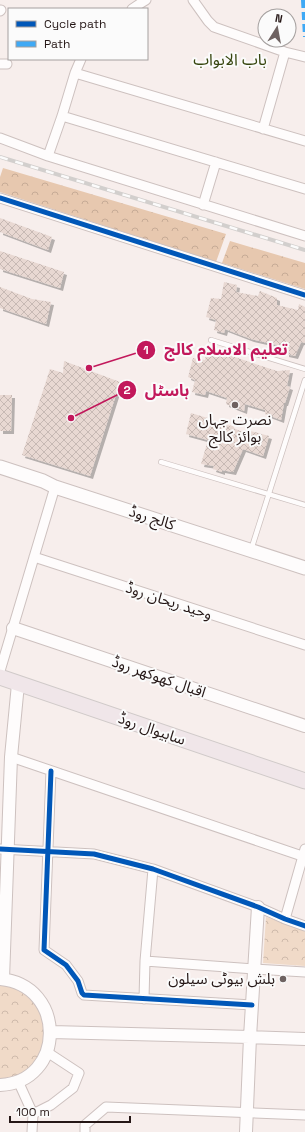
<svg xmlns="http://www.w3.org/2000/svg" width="305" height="1132" font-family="'Space Grotesk','Noto Sans Arabic',sans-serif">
<defs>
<pattern id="forest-crowns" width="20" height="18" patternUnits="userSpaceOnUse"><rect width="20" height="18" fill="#e7c8af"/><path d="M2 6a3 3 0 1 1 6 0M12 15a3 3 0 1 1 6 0" fill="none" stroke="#c6ab96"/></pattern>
<pattern id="park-crowns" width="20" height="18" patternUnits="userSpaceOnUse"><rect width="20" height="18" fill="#f0dac8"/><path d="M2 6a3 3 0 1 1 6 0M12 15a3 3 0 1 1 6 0" fill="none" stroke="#cebaab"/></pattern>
<pattern id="building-cross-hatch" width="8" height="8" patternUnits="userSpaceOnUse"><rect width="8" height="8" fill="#e8d8d2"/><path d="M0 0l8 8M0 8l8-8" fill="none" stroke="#c7b9b4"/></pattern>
<filter id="shadow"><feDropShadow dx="3" dy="3" stdDeviation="0" flood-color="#0004"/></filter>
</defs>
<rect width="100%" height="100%" fill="#f7eeec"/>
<path fill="url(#forest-crowns)" d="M3,168l223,66 -10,28 -216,-70v-15z
M230,241l75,22v26l-83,-26z"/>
<path fill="url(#park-crowns)" d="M266,917l39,13v36l-42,-3z
M2,985l12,3 11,5 9,8 7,10 5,24 -7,23 -8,9 -10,7 -12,4h-9v-92z"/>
<path fill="url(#building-cross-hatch)" filter="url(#shadow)" d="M0,218l52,19 -4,13 -48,-18z
M0,251l64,21 -4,16 -60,-19z
M224,282l13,3 -1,7 22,4 2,-5 17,7v7l21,5 1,-6 6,3v36l-4,-1 -6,14 -9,-2v-7l-35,-8 -26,-10 -1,4 -10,-3 2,-10 -10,-3 5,-19 10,1z
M0,287l32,12 19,3 -5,22 -46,-16z
M207,348l70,23 13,-1 -3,16 3,1 -5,16h-1l-3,17 -16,-6v-4l-20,-6 -1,7 -18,-7 1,-6 -21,-7 -1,4 -13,-3 3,-12 -7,-3 5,-19 12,2z
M64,361l56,21 -30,94 -68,-21 28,-86 13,4z
M0,395h12l-1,36h-11z
M191,413l23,7 -2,3 21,3 2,3 11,4 1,-3 22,6 -6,20 -20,-7 -10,23 -11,-2v2l-9,-3 1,-3 -13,-2 7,-24 -22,-6z"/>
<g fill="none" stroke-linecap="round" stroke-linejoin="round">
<defs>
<path id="service" d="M211,340l94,29
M161,462l144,43
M251,550l54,-170"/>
<path id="minor" d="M193,0l15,21 6,6 71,25 20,5
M132,9l9,-6 5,-3
M0,11l1,-1
M0,64h7
M75,73l230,68
M62,116l243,73
M263,129l22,-77
M0,138l48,18 14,-40 13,-43 6,-14
M48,156l257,80
M0,198l305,97
M203,205l13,-43
M34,557l271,88
M0,671l55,-184
M11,757l294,100
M51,771l-7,179 22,15 12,16 4,12 2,2 168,10
M0,849l94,5 59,15 105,38 27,12 20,7
M285,919l20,-70
M145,961l109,8 51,3
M144,999l1,-38 8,-92
M18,1081l15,33 -1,18
M33,1114l18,-9 22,-17 6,-15 -32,-21
M85,1132v-7l21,-18 199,8"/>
<path id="tertiary" d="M13,628l292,98
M0,979c67,6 66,103 0,106
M3,979l8,-222 7,-73
M51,1032l199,5 55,2
M246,1132l4,-95 8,-130"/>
<path id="secondary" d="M0,467l43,14 12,6 250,81"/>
<path id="primary" d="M0,677l305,104"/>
</defs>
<use href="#service" stroke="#cdc1bf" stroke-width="6"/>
<use href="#minor" stroke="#cdc1bf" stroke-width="11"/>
<use href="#tertiary" stroke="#cdc1bf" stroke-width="14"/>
<use href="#secondary" stroke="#cdc1bf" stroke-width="15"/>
<use href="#primary" stroke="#d0cac9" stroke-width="17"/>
<use href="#service" stroke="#fefcfc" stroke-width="4.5"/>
<use href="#minor" stroke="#fefcfc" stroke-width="9"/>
<use href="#tertiary" stroke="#fefcfc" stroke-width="12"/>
<use href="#secondary" stroke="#fefcfc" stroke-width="13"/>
<use href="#primary" stroke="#f0e6e9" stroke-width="15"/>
<defs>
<path id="rail" d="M0,157l305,93"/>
</defs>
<use href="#rail" stroke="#d2cfcd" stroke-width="4"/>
<use href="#rail" stroke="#fbfbfb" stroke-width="2.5" stroke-dasharray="8" stroke-linecap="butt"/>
<path stroke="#3fa9f5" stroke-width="4" stroke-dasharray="8 4" stroke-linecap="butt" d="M303,0l2,37"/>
<defs>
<path id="cycleway" d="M0,198l305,97
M51,771l-7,179 22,15 12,16 4,12 2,2 168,10
M0,849l94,5 59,15 105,38 27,12 20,7"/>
</defs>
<use href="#cycleway" stroke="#fbfbfb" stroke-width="8"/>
<use href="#cycleway" stroke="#0057b8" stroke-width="5"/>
</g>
<g fill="#6e6261" stroke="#fbfbfb" stroke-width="1.5">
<circle cx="235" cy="405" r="4"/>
<circle cx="283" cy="979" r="4"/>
</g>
<g text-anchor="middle" stroke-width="4" stroke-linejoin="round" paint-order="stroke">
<g font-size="15" fill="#251716" stroke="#fbfbfb">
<text x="235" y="425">نصرت جہاں<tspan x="235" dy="17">بوائز کالج</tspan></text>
<text x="275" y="984" text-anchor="end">بلش بیوٹی سیلون</text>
</g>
<g font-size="15" fill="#251716" stroke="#fbfbfb">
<text transform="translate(152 518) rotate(18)" y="5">کالج روڈ</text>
<text transform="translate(169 601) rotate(18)" y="5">وحید ریحان روڈ</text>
<text transform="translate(159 677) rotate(19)" y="5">اقبال کھوکھر روڈ</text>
<text transform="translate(152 729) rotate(19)" y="5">ساہیوال روڈ</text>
</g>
<g font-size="16" fill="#36450e" stroke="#fbfbfb">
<text x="230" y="65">باب الابواب</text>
</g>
</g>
<path fill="none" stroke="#c2185b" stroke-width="1.5" d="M89 368L146 350M71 418L127 390"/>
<g fill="#c2185b" stroke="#fbfbfb" stroke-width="1.5">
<circle cx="89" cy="368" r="4"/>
<circle cx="71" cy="418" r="4"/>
<circle cx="146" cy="350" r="10"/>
<circle cx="127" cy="390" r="10"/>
</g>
<g font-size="12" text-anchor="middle" font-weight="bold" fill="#fff">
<text x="146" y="354">1</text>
<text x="127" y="394">2</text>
</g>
<g font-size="16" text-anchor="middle" font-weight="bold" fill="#c2185b" stroke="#fbfbfb" stroke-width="4" stroke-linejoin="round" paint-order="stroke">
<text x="226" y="355">تعلیم الاسلام کالج</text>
<text x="167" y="396">ہاسٹل</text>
</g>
<rect x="8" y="8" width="140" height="52" fill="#fbfbfb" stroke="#a5a09f"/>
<rect x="16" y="21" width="20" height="6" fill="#0057b8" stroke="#a5a09f"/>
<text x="44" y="28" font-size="12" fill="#251716">Cycle path</text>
<rect x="16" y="41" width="20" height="6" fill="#3fa9f5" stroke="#a5a09f"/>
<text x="44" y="48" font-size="12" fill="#251716">Path</text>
<g transform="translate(277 28) rotate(11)"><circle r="19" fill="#fbfbfb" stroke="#a5a09f"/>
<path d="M0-3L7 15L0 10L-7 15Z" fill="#6e6261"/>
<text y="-6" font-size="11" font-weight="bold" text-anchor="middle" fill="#251716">N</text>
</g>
<path d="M10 1116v6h120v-6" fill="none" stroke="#251716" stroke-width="2"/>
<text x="16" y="1116" font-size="12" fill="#251716" stroke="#fbfbfb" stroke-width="3" paint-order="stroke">100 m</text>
</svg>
